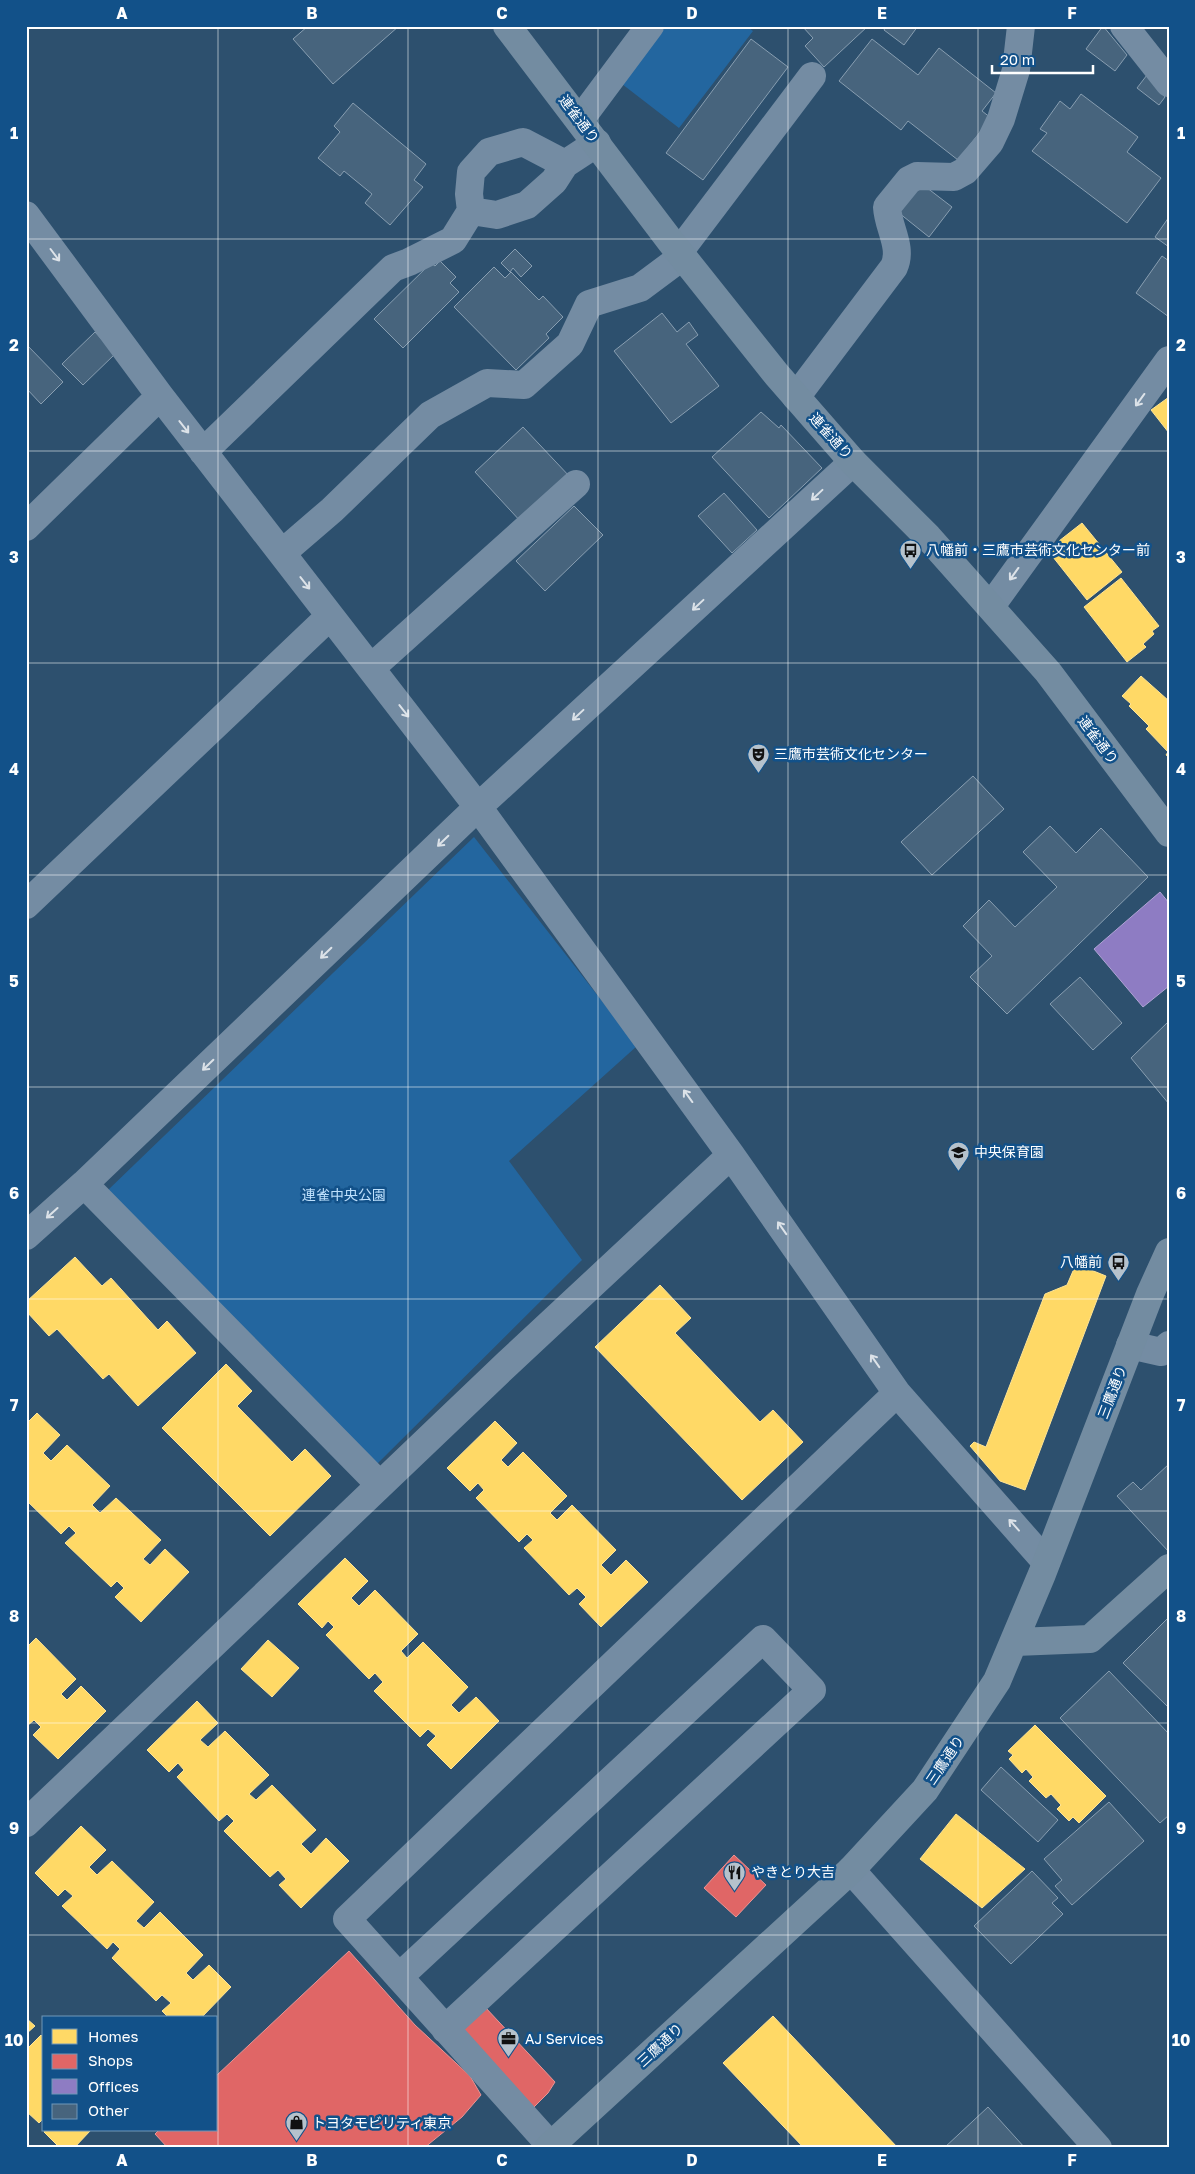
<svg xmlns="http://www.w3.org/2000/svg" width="1195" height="2174" font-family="'Golos Text','Noto Sans JP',sans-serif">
<rect width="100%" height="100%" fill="#2d506e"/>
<path fill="#23669f" d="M666,26h80l7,5 -74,97 -57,-44z
M474,837l163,209 -128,115 73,99 -206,205 -269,-274z"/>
<path fill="#ffd966" stroke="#ffe494" d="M1169,397v36l-18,-23z
M1082,523l40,49 -35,28 -38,-48 12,-9 -2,-2z
M1121,578l38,48 -7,5 2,3 -11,10 3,3 -19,15 -43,-55z
M1141,676l28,25v56l-3,-2 2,-3 -22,-23 3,-3 -20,-20 2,-2 -9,-8z
M75,1257l27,29 9,-8 47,52 9,-9 29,32 -58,53 -29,-32 -6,5 -46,-50 -8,7 -23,-25v-9z
M1076,1264l30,12 -81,214 -25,-9 -30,-35 4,-4 12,5 59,-153 22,-9z
M660,1285l31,33 -16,15 85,89 13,-12 30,32 -61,58 -147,-153z
M226,1364l26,27 -15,15 55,56 13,-13 26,27 -61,60 -108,-108z
M37,1413l23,22 -17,18 8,8 16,-16 43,41 -18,19 8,8 16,-15 45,42 -18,19 7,6 15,-16 24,23 -48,50 -26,-25 9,-9 -7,-7 -6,6 -46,-44 11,-10 -7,-7 -8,8 -35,-34v-15l2,-2 -2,-2v-57z
M495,1421l22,22 -16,17 7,7 15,-15 44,44 -17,17 7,7 15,-15 44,45 -15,15 10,10 15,-15 22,22 -47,45 -22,-23 7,-7 -9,-9 -8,7 -45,-47 9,-8 -6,-6 -8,8 -43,-44 8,-8 -6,-7 -8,8 -23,-23z
M345,1558l23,23 -17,17 8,8 16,-16 43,44 -17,17 6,7 16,-16 45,45 -17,18 8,8 17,-16 23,24 -48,48 -24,-24 9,-9 -8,-7 -8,8 -46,-46 9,-9 -8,-9 -6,6 -43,-44 8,-8 -6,-6 -6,7 -24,-24z
M36,1638l40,41 -15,15 6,6 14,-14 25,25 -48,48 -25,-24 8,-8 -7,-7 -7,6 -1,-1v-77z
M268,1640l31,28 -27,29 -31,-28z
M197,1701l21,22 -18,17 8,7 17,-16 44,44 -20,19 7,6 16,-15 44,45 -15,14 10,10 15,-16 23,23 -48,47 -22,-23 7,-6 -8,-9 -8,7 -46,-46 10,-10 -7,-7 -8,7 -42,-44 7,-7 -6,-7 -9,9 -22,-22z
M1035,1725l71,71 -27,27 -6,-6 -4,4 -12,-12 4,-4 -10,-11 -5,4 -17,-17 4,-4 -7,-8 -4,4 -13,-14 4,-4 -5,-4z
M956,1814l69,55 -43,39 -62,-49z
M81,1826l25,24 -17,17 8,8 15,-14 42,41 -18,19 8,7 16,-16 43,43 -17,18 7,7 16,-15 22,22 -30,31h-32l-7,-7 9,-8 -9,-8 -6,6 -44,-43 8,-9 -7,-7 -6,7 -45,-43 11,-10 -8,-7 -7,7 -23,-23z
M773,2016l125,132h-94l-81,-85z
M26,2018l9,8 -9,8z
M41,2035l3,3v80l-5,5 -13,-12v-61z
M45,2130h46l-17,18h-14l-16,-16z"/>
<path fill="#e06666" stroke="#e99494" d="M734,1855l32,30 -30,32 -32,-29z
M349,1951l66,74 55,51 11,19 -19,22 -38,31h-256l-13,-14 4,-4h57v-54z
M485,2007l70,75 -7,11 -15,15 -73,-75z"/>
<path fill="#8e7cc3" stroke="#b0a3d5" d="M1160,892l9,11v83l-26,21 -49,-58z"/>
<path fill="#47647d" stroke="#889eb1" d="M308,26h91l-66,58 -40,-45z
M802,26h66l-44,41 -19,-21 8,-8z
M886,26h32l-14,19 -20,-15z
M1103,26l24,29 -12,16 -29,-22z
M751,39l37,28 -85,113 -37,-27z
M872,39l46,36 21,-27 57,45 -14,18 9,7 -33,42 -50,-39 -7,9 -62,-49z
M1147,75l18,22 -6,8 -22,-17z
M1081,94l57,43 -11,15 34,26 -34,45 -95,-72 15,-18 -7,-4 20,-28 10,8z
M353,103l73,61 -12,16 9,7 -33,38 -25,-22 7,-9 -28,-23 -4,5 -22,-18 22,-26 -6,-6z
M922,184l30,23 -23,30 -30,-24z
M1169,217v30l-14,-10z
M515,249l17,17 -11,11 -8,-9 -3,4 -9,-9z
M1162,256l7,5v56l-33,-24z
M440,261l16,16 -6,6 9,9 -56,56 -29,-29 57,-56 4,3z
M494,267l11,11 6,-6 28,28 4,-4 20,21 -17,17 3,4 -33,32 -62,-63z
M662,313l15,19 12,-10 9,13 -12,9 33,42 -48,37 -57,-72z
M95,332l20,22 -32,31 -21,-21z
M26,344l37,38 -22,22 -15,-16z
M761,412l18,16 2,-3 41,43 -53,50 -57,-61z
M523,427l48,51 -49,45 -47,-51z
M724,493l33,37 -25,23 -34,-37z
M574,506l29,29 -58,56 -29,-30z
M973,776l31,33 -72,66 -31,-33z
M1050,826l26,27 25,-25 47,49 -141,137 -37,-37 22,-21 -29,-30 26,-26 26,27 42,-40 -34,-35z
M1080,977l42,46 -29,27 -43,-46z
M1169,1021v83l-38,-46z
M1169,1464v88l-52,-56 16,-14 8,8z
M1168,1618h1v90l-46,-45z
M1109,1671l60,63v81l-9,8 -100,-105z
M1001,1767l57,53 -20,22 -57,-52z
M1109,1802l35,39 -72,64 -17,-19 7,-6 -18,-21z
M1032,1871l26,27 -6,5 11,11 -52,50 -37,-38z
M988,2107l37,41h-81z"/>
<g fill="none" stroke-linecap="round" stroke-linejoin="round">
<path stroke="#748ca3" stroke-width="28" d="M1124,26l45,57
M580,120l70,-94
M471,211l-2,-17 2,-22 18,-20 34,-10 42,22
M26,215l134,181 318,411 253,348 166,238 149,169
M679,252l133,-176
M796,397l98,-130c9,-20 -6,-39 -7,-60l22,-27 8,-4 37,1 11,-6 25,-29 11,-23 15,-49 5,-44
M203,452l190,-184 16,-6 44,-22 18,-29 26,4 30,-10 27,-24 11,-17 32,-21
M26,527l134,-131
M282,553l50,-43 98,-95 57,-32 37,2 46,-41 19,-40 51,-16 43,-32
M991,606l178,-246
M371,668l205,-184
M26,905l304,-289
M84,1184l296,301
M26,1236l58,-52 394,-377 375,-345
M1130,1345l31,7 8,-7
M26,1823l482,-460 223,-208
M851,1870l247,278
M399,1977l364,-338 49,51 -367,339
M551,2146l-204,-227 550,-526"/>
<path stroke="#738ca1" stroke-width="28" d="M507,26l164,216 106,133 76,87 75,75 120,135 121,161
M1015,1642l75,-3 79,-71
M548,2148l303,-278 74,-80 72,-109 45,-107 108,-280 19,-42"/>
</g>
<defs><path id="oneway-shaft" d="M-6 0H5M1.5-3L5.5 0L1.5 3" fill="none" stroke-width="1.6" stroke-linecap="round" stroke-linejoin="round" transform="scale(1.25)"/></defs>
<g stroke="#dce2e8">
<use href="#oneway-shaft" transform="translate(55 255) rotate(53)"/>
<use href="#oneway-shaft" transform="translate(1140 400) rotate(126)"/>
<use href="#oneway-shaft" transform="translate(184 427) rotate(52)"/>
<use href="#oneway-shaft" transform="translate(817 495) rotate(137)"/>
<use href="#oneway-shaft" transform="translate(1014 574) rotate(126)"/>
<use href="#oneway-shaft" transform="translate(305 583) rotate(52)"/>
<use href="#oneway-shaft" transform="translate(698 605) rotate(137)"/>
<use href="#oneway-shaft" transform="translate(404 711) rotate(52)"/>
<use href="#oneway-shaft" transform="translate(578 715) rotate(137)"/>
<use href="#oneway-shaft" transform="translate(443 841) rotate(136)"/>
<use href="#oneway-shaft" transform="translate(326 953) rotate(136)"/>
<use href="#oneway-shaft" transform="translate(208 1065) rotate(136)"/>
<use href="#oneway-shaft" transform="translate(688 1096) rotate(-126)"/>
<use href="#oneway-shaft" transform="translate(52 1213) rotate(138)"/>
<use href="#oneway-shaft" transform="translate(782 1228) rotate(-125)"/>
<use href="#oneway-shaft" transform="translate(875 1361) rotate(-125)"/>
<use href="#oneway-shaft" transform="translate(1014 1525) rotate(-132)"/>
</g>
<path fill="none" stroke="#fff" stroke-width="1" stroke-opacity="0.55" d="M218,26v2122M408,26v2122M598,26v2122M788,26v2122M978,26v2122M26,239h1143M26,451h1143M26,663h1143M26,875h1143M26,1087h1143M26,1299h1143M26,1511h1143M26,1723h1143M26,1935h1143"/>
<defs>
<symbol id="bus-pin" viewBox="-11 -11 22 30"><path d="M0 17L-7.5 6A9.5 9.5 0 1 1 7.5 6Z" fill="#b6c2cc" stroke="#125189"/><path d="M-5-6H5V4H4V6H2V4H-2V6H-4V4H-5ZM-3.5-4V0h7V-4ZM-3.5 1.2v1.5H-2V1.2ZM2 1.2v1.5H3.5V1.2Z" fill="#111"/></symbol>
<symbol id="theatre-pin" viewBox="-11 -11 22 30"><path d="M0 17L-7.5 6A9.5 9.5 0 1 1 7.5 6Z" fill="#b6c2cc" stroke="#125189"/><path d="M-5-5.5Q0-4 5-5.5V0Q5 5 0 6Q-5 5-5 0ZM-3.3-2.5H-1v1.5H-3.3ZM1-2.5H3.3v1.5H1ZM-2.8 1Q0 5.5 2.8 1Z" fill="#111"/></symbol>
<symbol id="school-pin" viewBox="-11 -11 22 30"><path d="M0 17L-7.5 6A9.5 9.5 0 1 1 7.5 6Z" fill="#b6c2cc" stroke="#125189"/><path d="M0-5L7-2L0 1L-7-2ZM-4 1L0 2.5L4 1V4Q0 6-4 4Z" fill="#111"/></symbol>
<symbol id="restaurant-pin" viewBox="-11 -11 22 30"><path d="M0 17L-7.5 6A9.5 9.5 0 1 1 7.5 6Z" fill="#b6c2cc" stroke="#125189"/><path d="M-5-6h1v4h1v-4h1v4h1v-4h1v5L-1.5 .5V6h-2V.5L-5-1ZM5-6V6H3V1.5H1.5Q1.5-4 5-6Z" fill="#111"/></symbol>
<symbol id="office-pin" viewBox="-11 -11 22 30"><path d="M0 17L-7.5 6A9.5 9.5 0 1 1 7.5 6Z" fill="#b6c2cc" stroke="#125189"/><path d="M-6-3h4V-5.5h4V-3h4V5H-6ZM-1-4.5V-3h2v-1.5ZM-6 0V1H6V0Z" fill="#111"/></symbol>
<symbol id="shop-pin" viewBox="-11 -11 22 30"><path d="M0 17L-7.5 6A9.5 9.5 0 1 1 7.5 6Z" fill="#b6c2cc" stroke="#125189"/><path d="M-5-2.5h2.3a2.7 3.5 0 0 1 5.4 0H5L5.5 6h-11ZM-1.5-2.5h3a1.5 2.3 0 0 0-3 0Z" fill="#111"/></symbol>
</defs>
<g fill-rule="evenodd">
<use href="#bus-pin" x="898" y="538" width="25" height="34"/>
<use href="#theatre-pin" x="746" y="742" width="25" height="34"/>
<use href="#school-pin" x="946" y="1140" width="25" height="34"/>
<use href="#bus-pin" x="1106" y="1250" width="25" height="34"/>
<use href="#restaurant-pin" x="722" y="1860" width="25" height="34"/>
<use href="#office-pin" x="496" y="2026" width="25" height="34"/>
<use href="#shop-pin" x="284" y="2110" width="25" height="34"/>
</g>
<g text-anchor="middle" stroke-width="5" stroke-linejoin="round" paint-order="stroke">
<g font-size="14" fill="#fff" stroke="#125189">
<text transform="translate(579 119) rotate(53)" y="5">連雀通り</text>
<text transform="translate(831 436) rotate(48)" y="5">連雀通り</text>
<text transform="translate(1098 740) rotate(53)" y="5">連雀通り</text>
<text transform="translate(1112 1392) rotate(-69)" y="5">三鷹通り</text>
<text transform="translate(945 1760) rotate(-56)" y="5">三鷹通り</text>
<text transform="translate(660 2045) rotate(-43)" y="5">三鷹通り</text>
</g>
<g font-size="14" fill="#fff" stroke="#125189" text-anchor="start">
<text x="926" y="555">八幡前・三鷹市芸術文化センター前</text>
<text x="774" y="759">三鷹市芸術文化センター</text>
<text x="974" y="1157">中央保育園</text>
<text x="1102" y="1267" text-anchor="end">八幡前</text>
<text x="751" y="1877">やきとり大吉</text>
<text x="525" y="2044">AJ Services</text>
<text x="312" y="2128">トヨタモビリティ東京</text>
</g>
<g font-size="14" fill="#bee0fc" stroke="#125189">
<text x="344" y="1200">連雀中央公園</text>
</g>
</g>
<rect width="1195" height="2174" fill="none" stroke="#125189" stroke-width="55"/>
<rect x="42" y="2016" width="175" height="115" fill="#125189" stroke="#7197b8"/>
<rect x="52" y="2029" width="25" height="15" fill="#ffd966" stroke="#7197b8"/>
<text x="88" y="2042" font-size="15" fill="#ffffff">Homes</text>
<rect x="52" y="2054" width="25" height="15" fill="#e06666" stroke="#7197b8"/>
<text x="88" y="2066" font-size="15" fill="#ffffff">Shops</text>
<rect x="52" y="2079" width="25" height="15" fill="#8e7cc3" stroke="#7197b8"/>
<text x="88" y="2092" font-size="15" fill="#ffffff">Offices</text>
<rect x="52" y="2104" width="25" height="15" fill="#47647d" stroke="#7197b8"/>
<text x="88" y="2116" font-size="15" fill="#ffffff">Other</text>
<path d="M992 65v8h101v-8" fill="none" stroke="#ffffff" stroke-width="2.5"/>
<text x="1000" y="65" font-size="15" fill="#ffffff" stroke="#125189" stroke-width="4" paint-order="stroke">20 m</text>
<rect x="28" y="28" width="1140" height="2118" fill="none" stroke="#fff" stroke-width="2"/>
<g font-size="16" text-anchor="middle" font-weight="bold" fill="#fff">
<text x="122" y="19">A</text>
<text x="312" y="19">B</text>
<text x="502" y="19">C</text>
<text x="692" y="19">D</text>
<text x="882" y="19">E</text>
<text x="1072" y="19">F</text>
<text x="14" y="139">1</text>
<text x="1181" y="139">1</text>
<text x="14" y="351">2</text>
<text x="1181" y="351">2</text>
<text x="14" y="563">3</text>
<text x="1181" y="563">3</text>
<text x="14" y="775">4</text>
<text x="1181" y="775">4</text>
<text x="14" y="987">5</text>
<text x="1181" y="987">5</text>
<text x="14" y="1199">6</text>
<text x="1181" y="1199">6</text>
<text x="14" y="1411">7</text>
<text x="1181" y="1411">7</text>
<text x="14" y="1622">8</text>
<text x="1181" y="1622">8</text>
<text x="14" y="1834">9</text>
<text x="1181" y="1834">9</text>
<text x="14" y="2046">10</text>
<text x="1181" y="2046">10</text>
<text x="122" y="2166">A</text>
<text x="312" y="2166">B</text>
<text x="502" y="2166">C</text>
<text x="692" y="2166">D</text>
<text x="882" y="2166">E</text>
<text x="1072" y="2166">F</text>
</g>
</svg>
